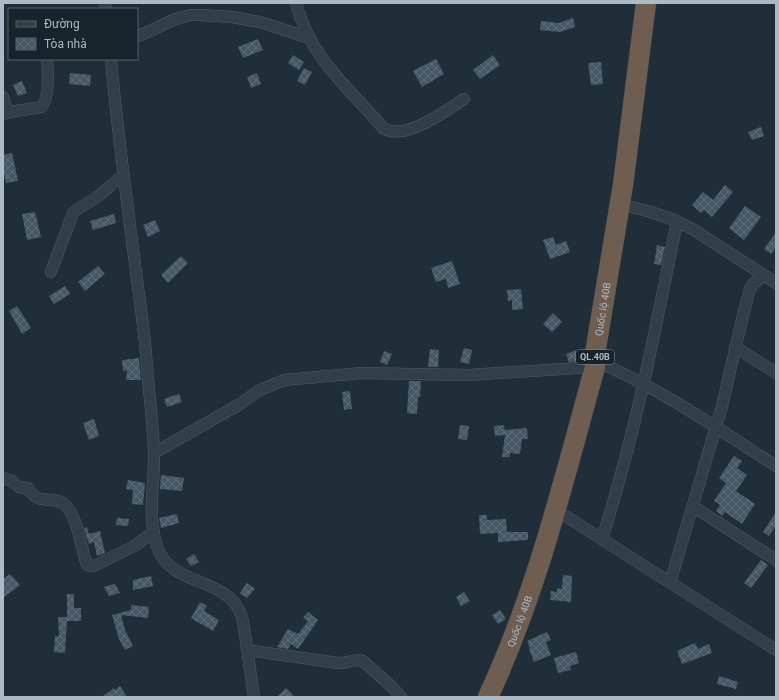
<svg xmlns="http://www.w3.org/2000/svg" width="779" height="700" font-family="Roboto,sans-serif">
<defs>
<pattern id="building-cross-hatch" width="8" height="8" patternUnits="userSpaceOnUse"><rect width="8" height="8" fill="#465864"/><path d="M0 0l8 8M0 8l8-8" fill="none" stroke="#5e6e79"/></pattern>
</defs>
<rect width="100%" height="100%" fill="#1f2e38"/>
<path fill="url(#building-cross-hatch)" d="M573,18l2,9 -15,5 -20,-2 1,-9 18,2z
M258,39l5,11 -20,8 -5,-11z
M293,55l11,7 -5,8 -11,-7z
M493,55l7,10 -20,14 -7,-9z
M436,59l8,15 -22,13 -9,-16z
M601,62l2,22 -12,1 -3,-22z
M304,68l8,4 -7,13 -8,-4z
M70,73l21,2 -1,11 -21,-2z
M257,73l4,11 -10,4 -4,-11z
M22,81l5,12 -9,3 -5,-11z
M761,127l3,9 -12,4 -4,-8z
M12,153l6,28 -12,2 -3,-13v-15z
M725,185l8,7 -21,25 -8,-7 -3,3 -9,-8 11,-13 10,8z
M745,206l16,11 -17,23 -15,-12z
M35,212l6,25 -14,3 -5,-26z
M114,214l2,9 -23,7 -3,-9z
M155,220l5,11 -12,6 -5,-12z
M776,232v15l-5,7 -7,-5z
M553,237l3,8 10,-4 4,11 -20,7 -7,-19z
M657,245l8,2 -4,18 -7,-1z
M181,256l7,7 -20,20 -7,-8z
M452,261l8,23 -12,4 -2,-9 -10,3 -5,-14z
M98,266l7,8 -20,17 -7,-9z
M65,286l5,8 -16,10 -5,-8z
M521,289l2,20 -11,1v-10l-4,1 -1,-11z
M17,306l14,22 -9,6 -13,-23z
M553,313l9,9 -10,10 -9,-8z
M464,348l8,2 -3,14 -9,-2z
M430,349l9,1 -1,17h-10z
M576,350l5,11 -12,1 -3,-8z
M384,351l8,3 -5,11 -7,-3z
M139,358l2,22h-15l1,-10 -4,1 -1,-11z
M409,381h12l-1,16h-2l-1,17 -10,-1z
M350,391l2,18 -8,1 -2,-18z
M179,394l3,8 -15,5 -3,-8z
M94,419l5,17 -10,4 -6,-17z
M460,425l9,1 -2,14 -9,-1z
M504,425l1,7v-2l22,-2 1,11h-6l-2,15 -10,-1v4h-8l3,-22 -10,1 -1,-10z
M734,456l8,5 -5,7 10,7 -11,16 19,13 -13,20 -17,-12 -3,4 -6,-5 4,-6 -6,-4 12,-18 -7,-5z
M161,475l23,3 -2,13 -22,-2z
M128,480l17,3 -2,22 -11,-1 1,-14 -7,-1z
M776,512v13l-7,11 -6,-4z
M177,514l2,9 -18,5 -2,-10z
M479,515h8v5l19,-1 1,13h21v8l-30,2v-9l-18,1z
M117,518l12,1 -1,7 -12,-1z
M87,527l2,7 11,-3 5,22 -8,3 -3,-14 -5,2 -5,-16z
M194,554l5,8 -8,4 -5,-7z
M761,560l7,5 -17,23 -7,-5z
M10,574l10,11 -17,13v-19z
M563,575l9,1 -1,26 -21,-2 1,-9 6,1v-4l5,1z
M151,576l2,10 -20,4v-10z
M247,583l8,6 -8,9 -7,-5z
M115,584l5,9 -11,3 -5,-9z
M464,592l6,9 -9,5 -5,-9z
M67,594h7v14h7v13h-14l-2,32 -11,-1 1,-16h4l-1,-19h9z
M200,602l7,4 -3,5 15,9 -6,11 -22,-13z
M131,605l18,2 -1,11 -27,-3 4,15 8,16 -8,4 -6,-11 -7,-24 19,-5z
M500,610l6,9 -8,5 -6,-9z
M308,612l10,8 -20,29 -7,-5 -3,5 -11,-2 11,-18 10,5 10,-13 -5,-3z
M547,632l4,8 -5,2 5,13 -17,7 -5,-13h1l-3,-8z
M695,643l3,6 11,-5 3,9 -30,11 -5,-13z
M576,652l3,11 -9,3 1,4 -13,3 -4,-15z
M719,676l19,6 -2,7 -19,-5z
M120,686l7,11h-25l12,-9 1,2z
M286,688l9,9h-18z"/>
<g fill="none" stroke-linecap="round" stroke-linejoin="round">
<defs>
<path id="street" d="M105,3l1,6
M296,3c14,55 52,84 87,125 21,14 63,-17 81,-29
M137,36l11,-4 25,-12 17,-5h12l30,2 28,5 49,16
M111,59c6,71 16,142 25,213 4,31 9,63 11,94 2,29 6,57 7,86 1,34 -8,64 4,97 12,32 55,30 76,53 5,6 7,12 9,19l11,76
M3,97l5,16
M3,114l7,-2 31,-5c9,-8 7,-36 6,-48
M620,204l31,8 26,9 17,9 82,53
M51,272l22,-59c7,-7 16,-10 24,-16 10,-7 15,-15 27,-21
M735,347l41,26
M594,360c65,28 123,68 182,106
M154,453l86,-49 18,-13 26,-11 78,-7 106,2 127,-8
M3,478l9,3 7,6 9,1c9,19 27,6 38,18 12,12 15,42 21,59l4,1 5,-1 38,-19 20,-14
M694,507l82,53
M556,510l220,140
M602,539c33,-104 54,-211 75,-318
M670,583l52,-177 22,-95 6,-22 4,-6 10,-8
M247,650l91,13c9,1 16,-5 25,-2l29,26 9,10"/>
<g id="highway">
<path id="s1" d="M488,697c49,-105 76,-218 107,-330l-1,-7 29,-175 23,-182"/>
</g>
</defs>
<use href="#street" stroke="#505d66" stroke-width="12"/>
<use href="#highway" stroke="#3d4a53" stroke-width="21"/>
<use href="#street" stroke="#323f48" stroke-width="11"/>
<use href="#highway" stroke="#6f5d4f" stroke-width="20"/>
</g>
<g text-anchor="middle" stroke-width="3.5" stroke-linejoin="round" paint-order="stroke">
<rect fill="#18242c" stroke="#808d97" stroke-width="1" x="576" y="350" width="38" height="14" rx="3"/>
<g font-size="9" font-weight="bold" fill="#acbac5">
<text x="595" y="360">QL.40B</text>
</g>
<g font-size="10" fill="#acbac5" stroke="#18242c">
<text dy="4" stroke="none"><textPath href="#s1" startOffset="406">Quốc lộ 40B</textPath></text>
<text dy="4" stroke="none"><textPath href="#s1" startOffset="82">Quốc lộ 40B</textPath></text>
</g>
</g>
<rect width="779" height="700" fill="none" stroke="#acbac5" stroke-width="8"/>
<rect x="8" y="8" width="130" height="52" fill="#18242c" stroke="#536069"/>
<rect x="16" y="21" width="20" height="6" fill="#323f48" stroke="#536069"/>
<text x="44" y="28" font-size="12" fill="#acbac5">Đường</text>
<rect x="16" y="38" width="20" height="12" fill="url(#building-cross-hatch)" stroke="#536069"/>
<text x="44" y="48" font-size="12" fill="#acbac5">Tòa nhà</text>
</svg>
